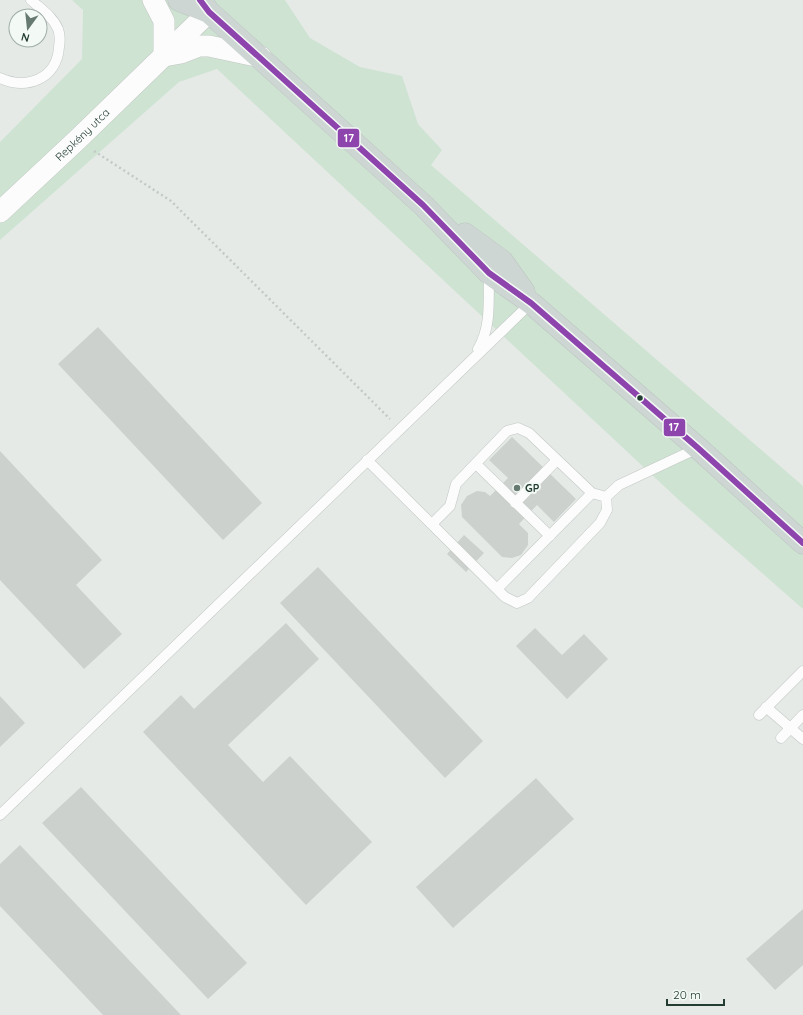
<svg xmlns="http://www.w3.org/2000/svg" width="803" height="1015" font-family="Quicksand,sans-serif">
<rect width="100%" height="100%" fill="#e5eae7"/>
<path fill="#cee3d2" d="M72,0h213l25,38 50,29 42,9 16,48 24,26 -11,15 372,321v123l-123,-108 -463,-432 -38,13 -179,158v-98l82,-83 1,-49z"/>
<path fill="#ccd1ce" d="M98,327l164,176 -39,37 -165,-176z
M512,437l64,62 -22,23 -17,-17 -18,19 9,9v12l-7,10 -9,3 -10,-1 -40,-40 -1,-12 6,-9 10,-5 8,1 5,4 18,-18 -19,-18z
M0,451l102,109 -26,25 46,49 -38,35 -84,-89z
M464,535l20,18 -18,19 -19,-18z
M318,567l165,174 -38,37 -165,-175z
M286,623l33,36 -91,86 35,37 27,-26 82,86 -66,63 -163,-173 38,-37 13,14z
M535,628l27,27 22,-21 24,25 -41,40 -51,-53z
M0,696l25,27 -25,24z
M536,778l38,41 -121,109 -37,-41z
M81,787l166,176 -39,36 -166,-176z
M20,845l161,170h-78l-103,-109v-42z
M803,909v56l-28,25 -29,-31z"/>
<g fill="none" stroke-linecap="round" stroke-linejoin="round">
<defs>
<path id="lane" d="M0,78c27,12 57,1 59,-31 1,-6 1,-13 -1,-18 -5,-12 -17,-20 -27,-29
M478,349c14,-23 10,-50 11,-76
M367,460l138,137 12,6 11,-5 72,-75 7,-13 -1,-13 13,-12 79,-37
M476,464l74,72
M515,503l42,-43
M432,524l18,-18 6,-22 51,-53 11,-3 11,5 63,60 14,4
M497,589l95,-96
M766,707l37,32
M759,715l44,-44
M781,738l22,-23
M0,815l531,-512"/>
<g id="street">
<path d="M153,0l11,21v35"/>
<path d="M164,56l17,-3 18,-7h10l52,11"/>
<path id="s1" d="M0,212l77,-72 132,-128"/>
</g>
<path id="primary" d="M179,0l30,12
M200,0l9,12 214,193 66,68 42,30 167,145 105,95
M465,234l37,27 22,31"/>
</defs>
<use href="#lane" stroke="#c2c7c4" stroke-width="11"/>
<use href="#street" stroke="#c2c7c4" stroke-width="22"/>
<use href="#primary" stroke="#bdc6c2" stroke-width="23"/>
<path stroke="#c2cac5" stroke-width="2.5" stroke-dasharray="2 3" stroke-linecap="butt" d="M94,151l77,50 219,218"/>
<use href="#lane" stroke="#fbfcfb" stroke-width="10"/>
<use href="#street" stroke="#fbfcfb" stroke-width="21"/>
<use href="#primary" stroke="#ced6d3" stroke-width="22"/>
<defs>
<path id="bus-1" d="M200,0l9,12 214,193 66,68 42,30 167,145 105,95"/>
</defs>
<use href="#bus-1" stroke="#f3f9f5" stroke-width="9"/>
<use href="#bus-1" stroke="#8e44ad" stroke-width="6"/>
</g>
<circle fill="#233d32" stroke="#f3f9f5" stroke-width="1.5" cx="640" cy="398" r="3.5"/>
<circle fill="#677a71" stroke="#f3f9f5" stroke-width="1.5" cx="517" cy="488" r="4"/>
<g text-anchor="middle" stroke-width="4" stroke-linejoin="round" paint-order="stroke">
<g font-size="11" fill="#233d32" stroke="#f3f9f5">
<text dy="4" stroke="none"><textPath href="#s1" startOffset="113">Repkény utca</textPath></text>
</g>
<g font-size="11" font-weight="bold" fill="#233d32" stroke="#f3f9f5" text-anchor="start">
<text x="525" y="492">GP</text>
</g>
</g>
<g stroke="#f3f9f5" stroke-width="1.5">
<rect x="337" y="128" width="23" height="20" rx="4" fill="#8e44ad"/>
<rect x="663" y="418" width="23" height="19" rx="4" fill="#8e44ad"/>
</g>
<g font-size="11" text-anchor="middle" font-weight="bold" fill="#fff">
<text x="349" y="142">17</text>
<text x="674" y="431">17</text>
</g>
<g transform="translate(28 28) rotate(195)"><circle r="19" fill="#f3f9f5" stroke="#a0aea7"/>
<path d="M0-3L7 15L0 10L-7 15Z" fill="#677a71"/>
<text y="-6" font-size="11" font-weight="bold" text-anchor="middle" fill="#233d32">N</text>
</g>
<path d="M667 999v6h57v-6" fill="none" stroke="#233d32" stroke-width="2"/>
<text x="673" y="999" font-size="12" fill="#233d32" stroke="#f3f9f5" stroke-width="3" paint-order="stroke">20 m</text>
</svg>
